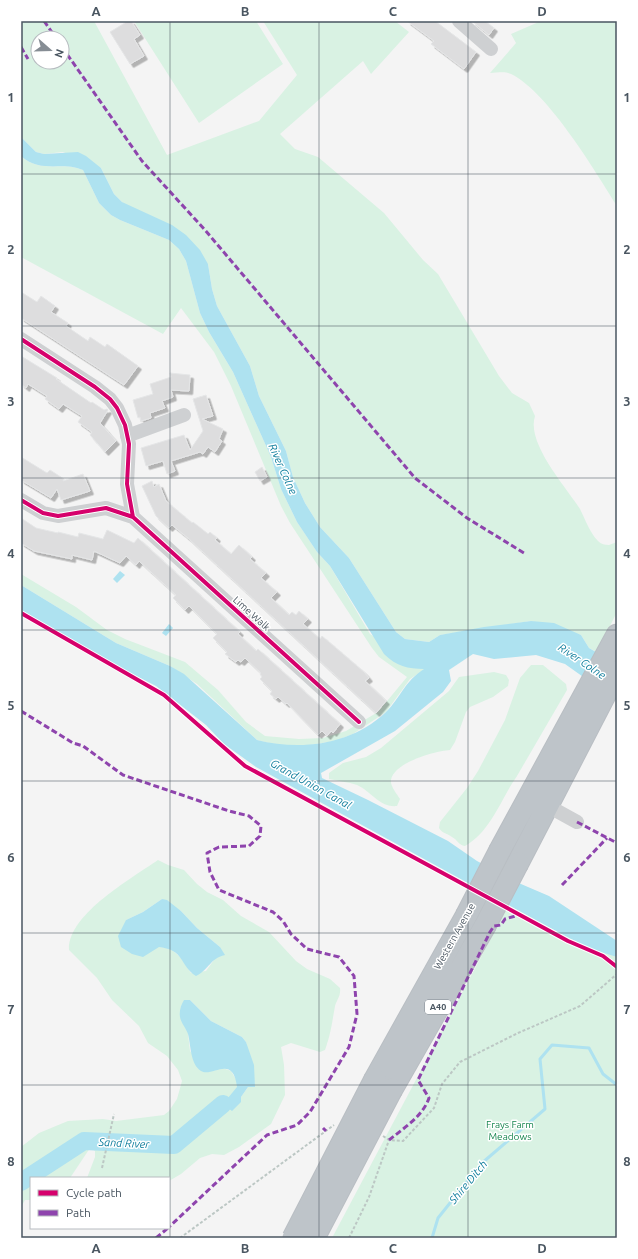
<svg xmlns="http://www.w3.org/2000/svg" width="638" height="1259" font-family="Ubuntu,sans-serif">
<defs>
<filter id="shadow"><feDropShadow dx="3.5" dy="3.5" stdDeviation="0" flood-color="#0004"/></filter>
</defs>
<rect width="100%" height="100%" fill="#f4f4f4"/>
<path fill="#d9f2e3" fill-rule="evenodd" d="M21,21h73l73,134 92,-34 38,-46 -34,-54h132l14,11 -38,42 -8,-13 -83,73 15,15 23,8 66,56 39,47 15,14 61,102 13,17 17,10 6,13c-9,27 31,71 45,93 5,10 10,24 18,32 3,3 7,4 11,4l8,-3v70l-20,40 -8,-4 -8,-13 -50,-14 -91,14 -11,7 -24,-3 -9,-7 -47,-74 -29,-31 -15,-24 -12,-26 -7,-26 -27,-55 -9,-30 -33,-60 -5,-17 -4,-25 -86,-62 -8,-8 -13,-26 -38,-16 -19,2 -8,-2 -15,-15zM38,38h24v24h-24z
M134,21h122l27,43 -84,59z
M541,21h76v185c-22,-35 -69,-114 -106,-132 -6,-3 -14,-1 -21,-1l26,-30 -5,-9z
M21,156c20,18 40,5 62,14l16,33 12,12 9,5 49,20 10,9 7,12 14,52 9,19 24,40 38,85 10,32 16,33 20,30 13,14 40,68 55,35 -15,10 -24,33 -33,22 -18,7 -25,4 -23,1 -18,-3 -12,-3 -60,-56 -27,-18 -54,-23 -95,-58v-11l55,33 31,23 18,9 60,23 33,28 28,32 19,14 34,3 24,-1 23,-7 32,-19 29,-35 -28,-20 -7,-9 -82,-125 -9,-17 -50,-120 -17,-34 -33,-44 -18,26 -142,-77z
M531,665h12l23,19 1,6 -50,86c-17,24 -25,54 -52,70 -7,-1 -7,-6 -13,-9 -5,-4 -9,-3 -13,-9l1,-6 27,-34 11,-17 27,-51 15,-42z
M494,672l12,3 3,5 -1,6 -15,11 -23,10 -4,5 -11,30 -5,8c-14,1 -56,12 -59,30 -1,6 6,14 9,19l-3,7c-17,2 -26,-15 -40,-21 -9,-3 -19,-4 -28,-6v-6l14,-10 23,-6 15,-9 68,-57 10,-14z
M158,860l10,5 16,5 13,14 10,8 16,8 18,16 28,16 27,29 11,8 23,10 10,9c1,8 -3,11 -5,18 -3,17 -4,27 -10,44l-5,2 -29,-9 -10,4 3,18 1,30 -14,29 -32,23 -15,8 -12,-1 -12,4 -19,16 -12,7v-3h-82l8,-21v-6l-5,-3 -20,30h-39v22h-6l-4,7v-60l18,-14 29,-12 35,-2 13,2 48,-6 5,-4 8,-12 5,-18 -4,-11 -11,-14 -19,-13 -9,-17 -27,-26 -15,-22 -28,-28c-2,-35 63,-72 89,-90zM162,899l19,12 16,17 23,19 -4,10 -10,14 -15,2 -10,-15 -11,-10 -11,-1 -33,-27 17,-8zM190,1000l21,21 31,16 4,5 9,44 -7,1 -7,10 -4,-16 -6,-10 -11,-4 -12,5 -18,-21 -2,-17z
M514,895l103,56v287h-285z"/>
<path fill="#aee2f0" d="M21,137l15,15 8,2 34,-2 8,4 15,12 13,26 8,8 50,23 14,10 14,15 8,14 4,25 5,17 33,60 9,30 27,55 7,26 12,26 15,24 29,31 47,74 9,7 24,3 11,-7 44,-8 47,-6 23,2 27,12 8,13 28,16v37l-52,-37 -29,-9 -42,4 -21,-5 -24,16 2,11 -8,11 -48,39 -74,42 1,5 46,22 80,41 29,20 44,23 28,12 68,45v16l-23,-7 -29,-14 -309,-169 -32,-23 -18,-19 -50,-39 -43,-22 -92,-54v-25l95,58 54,23 14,8 73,66c44,11 94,5 129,-28 15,-15 18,-30 38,-43 -16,0 -28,-3 -40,-15l-54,-88 -13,-14 -20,-30 -16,-33 -10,-32 -38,-85 -24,-40 -9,-19 -14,-52 -7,-12 -10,-9 -49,-20 -9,-5 -12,-12 -16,-33c-22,-9 -42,4 -62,-14z
M120,571l5,4 -8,8 -4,-4z
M169,624l4,4 -7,8 -4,-3z
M162,899l5,1 14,11 16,17 23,19 5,8c-16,4 -15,14 -29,21 -17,-11 -11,-26 -37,-29l-16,10 -11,-3 -11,-7 -3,-11 8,-16 17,-8z
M184,1000h6l21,21 31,16 4,5 8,23 1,22h-7l-7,10v5l-9,9 -9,-7 14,-17c-4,-34 -25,-9 -36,-16 -11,-7 -10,-26 -13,-37 -2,-6 -7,-11 -8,-17 -1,-6 1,-12 4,-17z"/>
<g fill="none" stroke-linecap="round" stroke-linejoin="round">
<path stroke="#aee2f0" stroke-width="3" d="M432,1238l6,-20 44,-55 63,-54 -5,-50 12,-14 37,3 14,26 14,11"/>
<path stroke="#aee2f0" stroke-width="18" d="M21,1182l63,-41 90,4 49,-41"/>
</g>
<path fill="#ddddde" stroke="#e5e6e7" filter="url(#shadow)" d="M128,21h3l9,14 -6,4 10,17 -14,8 -20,-32z
M407,21h28l41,31 -12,17 -33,-25 3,-3z
M472,21h13l9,7 -5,7z
M21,292l16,10 4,-6 14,10 -4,6 17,11 -2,3 22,15 2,-4 15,10 2,-3 31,22 -14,19 -103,-67z
M21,356l36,22 -1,1 35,24 1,-1 12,8 3,-1 1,1 -8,13 16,18 -11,11 -15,-17 2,-3 -14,-10 4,-6 -19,-12 -4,5 -14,-10 2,-3 -19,-12 -2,4 -5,-4z
M170,373l20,2 -1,16 -18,-1 2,7 -11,4 3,7 -15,5 1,5 -10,3 -1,-4 -2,1 -5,-18 20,-6 -3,-10 21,-7z
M206,395l7,21 -11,3 21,10 -4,10 3,2 -7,11 -7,-5 -5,7 -3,-2 -29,9 4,10 -8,3 -4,-13 -17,5 -5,-18 43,-13 6,15 13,-19 -10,-32z
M21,457l26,16 3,-3 14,9 -1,2 20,-7 7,17 -29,9 -4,-11 -6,9 -30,-18z
M262,467l5,10 -7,4 -5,-9z
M152,481l2,6 5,-3 7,17 26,22 1,-1 15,12 2,-2 7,6 -2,2 16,14 8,-9 13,12 -2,2 16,14 -5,5 16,14 -6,6 18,17 3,-3 4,3 3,-4 9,8 -5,5 17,15 2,-3 42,36 5,6 -4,3 21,20 -10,12 -188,-175 -16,-13 -3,3 -13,-12 -14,-30z
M21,518l15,10 22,5v-1l20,5 1,-4 24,6 4,-9 27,13 4,-5 102,94 -2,2 18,17 2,-2 82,75 -7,9 -2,-2 -4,5 -5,-5 -4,4 -31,-32 -1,1 -8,-7 -2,2 -6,-5 2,-3 -12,-12 2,-2 -2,-3 1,-1 -16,-15 -4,4 -3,-2 -2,2 -11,-8 2,-2 -14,-14 4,-4 -28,-28 -4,4 -12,-12 3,-3 -37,-34 -3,4 -10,-9 -6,7 -26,-12 -2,9 -20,-5v4l-38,-8 -13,-8z"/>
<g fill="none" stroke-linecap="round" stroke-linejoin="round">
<defs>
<path id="highway" d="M500,850l117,-215
M518,863l99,-191
M375,1079l91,-163
M392,1089l93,-163"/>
</defs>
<use href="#highway" stroke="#b9bec3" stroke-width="23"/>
<path stroke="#bcc7c4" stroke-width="2" stroke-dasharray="3 2" stroke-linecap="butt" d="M21,613l143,82 81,71 220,119
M509,909l59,32 35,15 14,11
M383,1136l6,4 14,1 31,-33 8,-24 18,-22 58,-29 62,-27 37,-32
M102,1168l12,-54
M180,1238l154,-113
M349,1238l20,-41 20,-57"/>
<path stroke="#ced0d2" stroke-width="14" d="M459,21l32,28
M21,339l74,48 15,12 7,9 8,17 4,19 -2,40 6,33
M127,436l57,-21
M21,500l22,13 15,3 48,-8 27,9 226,205
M548,806l29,16"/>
<use href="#highway" stroke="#bec4c9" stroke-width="21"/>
<defs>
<path id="highway-bridge" d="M466,916l34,-66
M485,926l33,-63
M293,1238l82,-159
M314,1238l78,-149"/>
</defs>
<use href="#highway-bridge" stroke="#b9bec3" stroke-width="23" stroke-linecap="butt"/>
<use href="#highway-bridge" stroke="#bec4c9" stroke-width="21"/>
<path stroke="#8e44ad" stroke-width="3" stroke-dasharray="6 3" stroke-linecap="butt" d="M44,21l12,17
M21,47l7,12
M62,47l80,114 63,69 210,248 52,40 57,35
M21,711l52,32 10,3 40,29 106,36 20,5 12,10 -1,10 -11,10 -30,1 -12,6 3,19 9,18 54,22 10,9 8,13 16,15 32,8 15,19 3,38 -8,33 -39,65 -13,13 -30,10 -98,92
M577,822l40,21
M562,885l45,-47
M323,1128l3,3
M389,1140c15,-12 34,-24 40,-42l-11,-18 72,-148 4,-6 7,-1 4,-6 14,-4
M156,1238l12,-10"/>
<defs>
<path id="cycleway" d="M21,339l74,48 15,12 7,9 8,17 4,19 -2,40 6,33
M21,500l22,13 15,3 48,-8 27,9 226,205
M21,613l143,82 81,71 323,175 35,15 14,11"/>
</defs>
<use href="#cycleway" stroke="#fff" stroke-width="6"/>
<use href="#cycleway" stroke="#d6006c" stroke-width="4"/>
</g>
<path fill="none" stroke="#4a5661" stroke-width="1" stroke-opacity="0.55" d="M170,21v1217M319,21v1217M468,21v1217M21,174h596M21,326h596M21,478h596M21,630h596M21,781h596M21,933h596M21,1085h596"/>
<g text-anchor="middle" stroke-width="3" stroke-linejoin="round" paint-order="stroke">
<rect fill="#fff" stroke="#808990" stroke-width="1" x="425" y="1000" width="26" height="14" rx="3"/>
<g font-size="9" font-weight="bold" fill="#4a5661">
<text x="438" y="1010">A40</text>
</g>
<g font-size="10" fill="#4a5661" stroke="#fff">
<text transform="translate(252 613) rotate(42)" y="4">Lime Walk</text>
<text transform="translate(454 936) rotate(-61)" y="4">Western Avenue</text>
</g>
<g font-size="10" fill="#17864f" stroke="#fff">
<text x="510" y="1128">Frays Farm<tspan x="510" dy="12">Meadows</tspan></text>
</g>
<g font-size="11" font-style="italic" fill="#0c7c9b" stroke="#fff">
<text transform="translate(283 469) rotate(66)" y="4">River Colne</text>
<text transform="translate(582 661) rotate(34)" y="4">River Colne</text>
<text transform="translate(311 784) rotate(29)" y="4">Grand Union Canal</text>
<text transform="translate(124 1143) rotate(3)" y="4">Sand River</text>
<text transform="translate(468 1182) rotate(-50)" y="4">Shire Ditch</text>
</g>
</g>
<rect width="638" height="1259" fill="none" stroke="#ffffff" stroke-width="44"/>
<rect x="30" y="1177" width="140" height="52" fill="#ffffff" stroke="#b7bbc0"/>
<rect x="38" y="1190" width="20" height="6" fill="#d6006c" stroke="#b7bbc0"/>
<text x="66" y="1197" font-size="12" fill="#4a5661">Cycle path</text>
<rect x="38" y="1210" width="20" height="6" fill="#8e44ad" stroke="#b7bbc0"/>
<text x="66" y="1217" font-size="12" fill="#4a5661">Path</text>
<g transform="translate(50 50) rotate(110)"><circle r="19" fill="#ffffff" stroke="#b7bbc0"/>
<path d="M0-3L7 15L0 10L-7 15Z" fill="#868d94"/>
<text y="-6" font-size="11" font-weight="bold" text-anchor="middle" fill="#4a5661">N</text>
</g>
<rect x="22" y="22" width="594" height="1215" fill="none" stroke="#4a5661" stroke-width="1.5"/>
<g font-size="13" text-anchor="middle" font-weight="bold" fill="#4a5661">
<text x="96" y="16">A</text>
<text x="245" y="16">B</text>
<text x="393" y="16">C</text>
<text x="542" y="16">D</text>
<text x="11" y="102">1</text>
<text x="627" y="102">1</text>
<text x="11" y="254">2</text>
<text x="627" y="254">2</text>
<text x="11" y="406">3</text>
<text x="627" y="406">3</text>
<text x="11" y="558">4</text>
<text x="627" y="558">4</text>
<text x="11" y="710">5</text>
<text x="627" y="710">5</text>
<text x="11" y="862">6</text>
<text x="627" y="862">6</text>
<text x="11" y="1014">7</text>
<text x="627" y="1014">7</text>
<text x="11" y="1166">8</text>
<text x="627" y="1166">8</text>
<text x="96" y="1253">A</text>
<text x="245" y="1253">B</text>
<text x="393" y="1253">C</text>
<text x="542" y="1253">D</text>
</g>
</svg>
